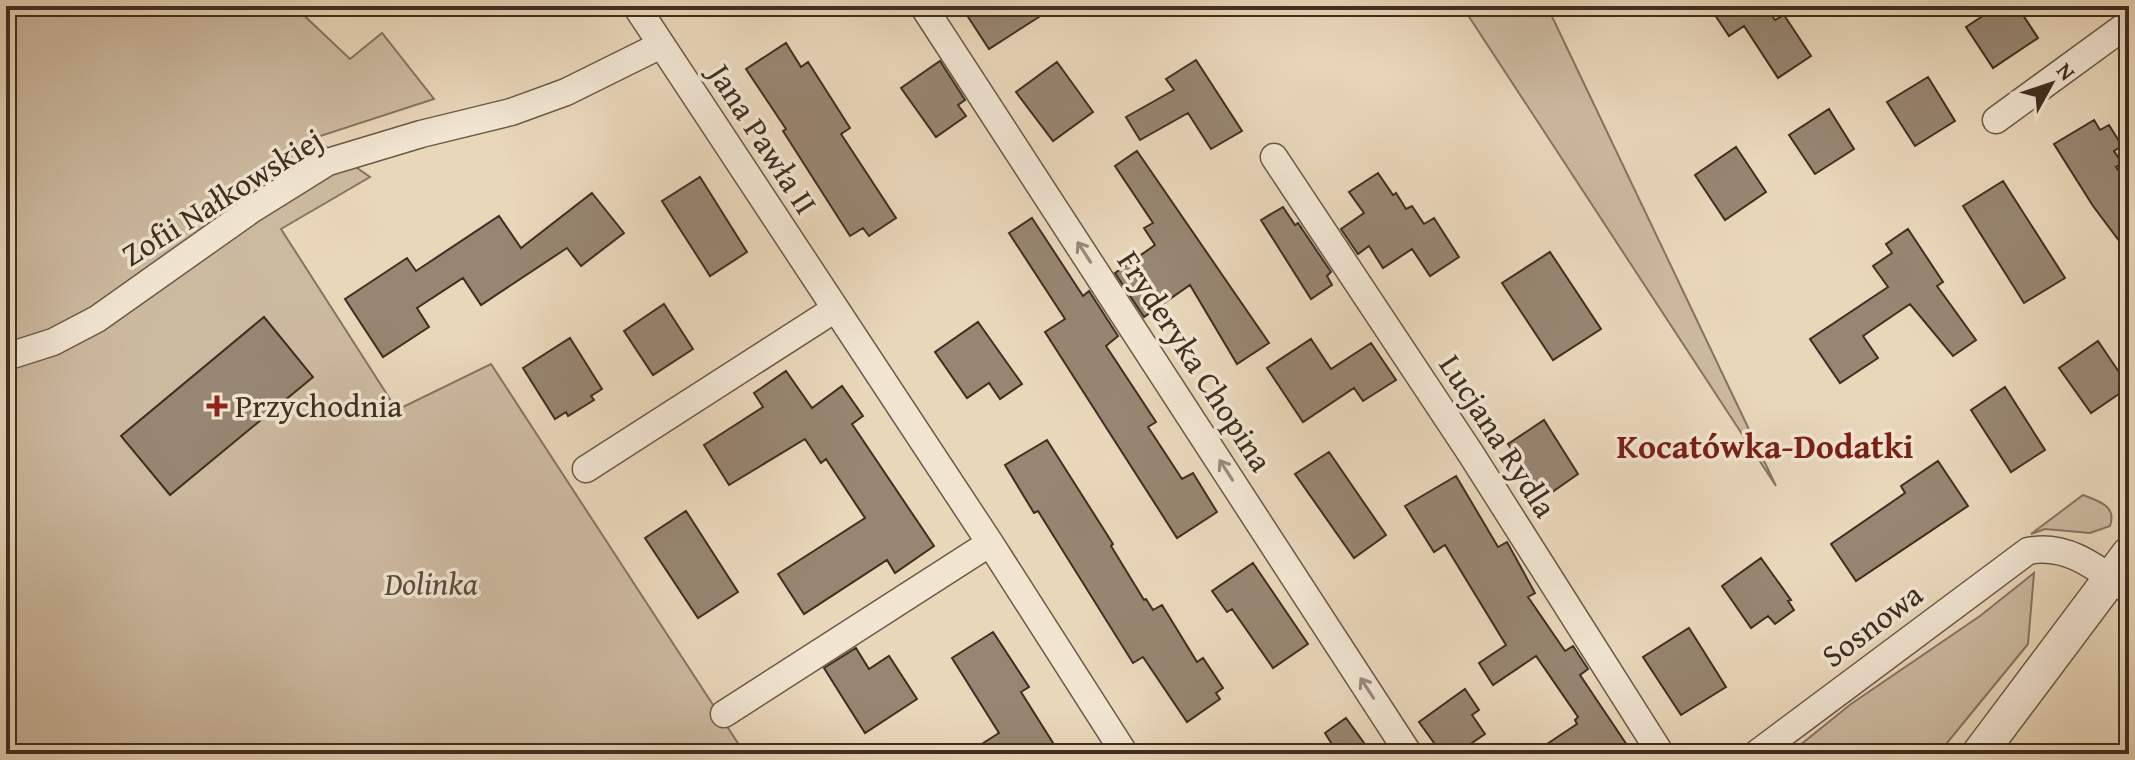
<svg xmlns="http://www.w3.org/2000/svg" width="2135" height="760" font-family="'Gentium Book Plus',serif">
<rect width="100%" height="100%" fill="#e9d7ba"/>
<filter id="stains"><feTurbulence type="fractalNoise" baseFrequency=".0025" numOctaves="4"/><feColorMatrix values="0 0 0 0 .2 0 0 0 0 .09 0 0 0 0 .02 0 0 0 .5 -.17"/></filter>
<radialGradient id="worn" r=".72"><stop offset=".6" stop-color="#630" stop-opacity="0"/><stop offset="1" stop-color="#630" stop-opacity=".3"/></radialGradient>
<path fill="#ccbaa0" stroke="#867460" stroke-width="2" d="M6,6h288l56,53 32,-26 52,66 -120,39 56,39 -89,52 116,181 94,-46 254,390h-739z
M1462,6h85l229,480z
M2083,495c16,6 34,11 27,31l-20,7 -45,-4 -14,5z
M2034,573l-6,71 -90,110h-149l62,-50 129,-88z"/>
<path fill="#978671" stroke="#3f2f21" stroke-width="2" d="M961,6h95l-67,43z
M1709,6h65l-6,4 7,10 9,-5 27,41 -33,22 -34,-52 -15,10z
M1998,6h19l21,32 -45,30 -27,-41z
M786,43l15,24 7,-5 42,66 -9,6 55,84 -27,18 -6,-8 -13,8 -67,-105 3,-2 -40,-60z
M1196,60l46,71 -31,18 -23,-36 -48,27 -14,-23 48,-27 -8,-11z
M940,61l25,39 -7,5 8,11 -30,21 -35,-49z
M1057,62l36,50 -40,29 -37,-49z
M1928,77l27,44 -40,25 -28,-44z
M1829,109l25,40 -39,25 -26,-39z
M2094,120l6,10 9,-5 13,21 -8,5 8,12 -6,4 13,17v70l-36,-48 -39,-62z
M1736,147l30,45 -41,28 -30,-45z
M1137,151l132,192 -32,21 -47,-79 -46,32 -29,-44 40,-28 -11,-17 9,-5 -38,-57z
M1378,173l15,22 3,-2 10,16 6,-3 12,18 10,-6 25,39 -29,19 -18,-27 -29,19 -14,-22 -11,8 -17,-25 23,-16 -15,-21z
M700,177l47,75 -37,24 -48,-75z
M2003,181l62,97 -41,25 -61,-97z
M592,193l32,40 -43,33 -14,-18 -86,57 -18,-27 -46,30 12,19 -46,30 -38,-58 62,-41 9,13 83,-55 22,32z
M1283,207l12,18 3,-2 33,49 -4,4 5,9 -21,14 -50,-79z
M1032,218l51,78 6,-5 29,45 -12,10 50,76 -8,5 34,52 11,-6 24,39 -40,26 -132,-206 20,-13 -56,-86z
M1908,229l35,53 -6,4 39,54 -23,16 -43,-52 -47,32 15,22 -38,25 -30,-44 78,-52 -15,-21 19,-13 -6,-9z
M1550,252l51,77 -48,31 -51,-77z
M664,304l29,45 -40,26 -29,-44z
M264,317l49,60 -143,118 -49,-59z
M978,322l44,62 -22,15 -11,-16 -22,15 -32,-46z
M570,338l32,51 -11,7 3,4 -26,16 -2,-4 -11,7 -32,-51z
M1311,339l20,30 40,-26 25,37 -33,21 -9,-13 -51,34 -36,-54z
M2098,341l31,46 -38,26 -32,-45z
M786,371l26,37 30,-22 21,30 -11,8 82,122 -39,27 -8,-13 -83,54 -26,-40 87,-56 -39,-59 -5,4 -16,-24 -76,46 -25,-40 59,-38 -9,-14z
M2005,387l40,63 -34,22 -40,-62z
M1544,420l34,54 -33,23 -37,-53z
M1047,440l66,104 -2,2 33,54 2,-1 7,11 9,-5 35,57 6,-4 20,30 -7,5 4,6 -33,23 -44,-65 -10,6 -95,-152 -4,2 -29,-48z
M1329,452l57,83 -32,23 -59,-84z
M1938,461l30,45 -112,75 -25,-37 74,-51 -4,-7z
M1456,476l42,71 9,-5 28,51 -7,4 37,54 8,-5 15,23 -8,6 53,79h-101l45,-30 -2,-4 3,-3 -42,-61 -43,29 -14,-22 27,-18 -61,-100 -11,7 -29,-46z
M686,511l52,81 -40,26 -53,-80z
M1761,558l30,42 -3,1 6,9 -19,14 -7,-8 -17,12 -29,-42z
M1253,563l55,81 -35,24 -41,-59 -5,3 -15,-21z
M1689,628l37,59 -45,28 -38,-58z
M993,632l36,55 -8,5 39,62h-94l33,-21 -47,-75z
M856,648l13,21 20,-13 28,43 -52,34 -41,-65z
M1465,689l14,21 -7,5 13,19 -29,20h-14l-23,-32z
M1346,718l26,36h-34l-13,-21z"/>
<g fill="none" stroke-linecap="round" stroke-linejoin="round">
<defs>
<path id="minor" d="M636,6l354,537 135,211
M923,6l486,748
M1996,120l133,-97
M1274,157l197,297 190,300
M6,357l47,-15 44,-23 154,-109 77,-48 93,-28 90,-22 55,-20 95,-47
M586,469l249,-160
M724,714l266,-171
M1756,754l272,-203c40,-8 70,18 101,40"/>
<path id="tertiary" d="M1979,754l150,-200"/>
</defs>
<use href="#minor" stroke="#6a5947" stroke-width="29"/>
<use href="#tertiary" stroke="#6a5947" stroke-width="37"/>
<use href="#minor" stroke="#f1e5d2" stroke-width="26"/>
<use href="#tertiary" stroke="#f1e5d2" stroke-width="34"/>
</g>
<defs><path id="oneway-shaft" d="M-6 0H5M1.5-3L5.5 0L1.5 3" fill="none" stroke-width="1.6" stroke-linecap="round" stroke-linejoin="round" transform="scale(2)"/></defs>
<g stroke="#988a7a">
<use href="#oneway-shaft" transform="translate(1084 252) rotate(-123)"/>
<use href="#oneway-shaft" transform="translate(1226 470) rotate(-123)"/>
<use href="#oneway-shaft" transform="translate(1367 688) rotate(-123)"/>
</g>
<path fill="#8f2418" stroke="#f1e5d2" stroke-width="3" d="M213 394h8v8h8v8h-8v8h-8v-8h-8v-8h8z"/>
<g text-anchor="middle" stroke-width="7" stroke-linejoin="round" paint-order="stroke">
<g font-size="32" fill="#3f2f21" stroke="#f1e5d2">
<text transform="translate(763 139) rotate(57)" y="11">Jana Pawła II</text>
<text transform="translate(222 197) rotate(-32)" y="11">Zofii Nałkowskiej</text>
<text transform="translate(1195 361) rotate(57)" y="11">Fryderyka Chopina</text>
<text transform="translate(1498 436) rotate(57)" y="11">Lucjana Rydla</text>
<text transform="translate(1872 625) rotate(-37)" y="11">Sosnowa</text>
</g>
<g font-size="32" fill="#3f2f21" stroke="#f1e5d2" text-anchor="start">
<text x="235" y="417">Przychodnia</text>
</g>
<g font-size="32" font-style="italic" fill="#5b4b3a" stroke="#f1e5d2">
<text x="431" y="595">Dolinka</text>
</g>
<g font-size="34" font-weight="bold" fill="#7a1f14" stroke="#f1e5d2">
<text x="1765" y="458">Kocatówka-Dodatki</text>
</g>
</g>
<rect width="2135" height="760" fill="none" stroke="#e9d7ba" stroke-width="32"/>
<rect x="8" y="8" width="2119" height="744" fill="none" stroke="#3f2f21" stroke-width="4"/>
<rect x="16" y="16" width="2103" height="728" fill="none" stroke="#3f2f21" stroke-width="2"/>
<g transform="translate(2051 84) rotate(50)" stroke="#f1e5d2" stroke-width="6" paint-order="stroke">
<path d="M0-6L14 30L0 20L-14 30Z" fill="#3f2f21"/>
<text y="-12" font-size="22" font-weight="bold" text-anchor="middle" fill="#3f2f21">N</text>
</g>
<rect width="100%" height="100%" filter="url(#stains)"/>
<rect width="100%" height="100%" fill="url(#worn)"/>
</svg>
